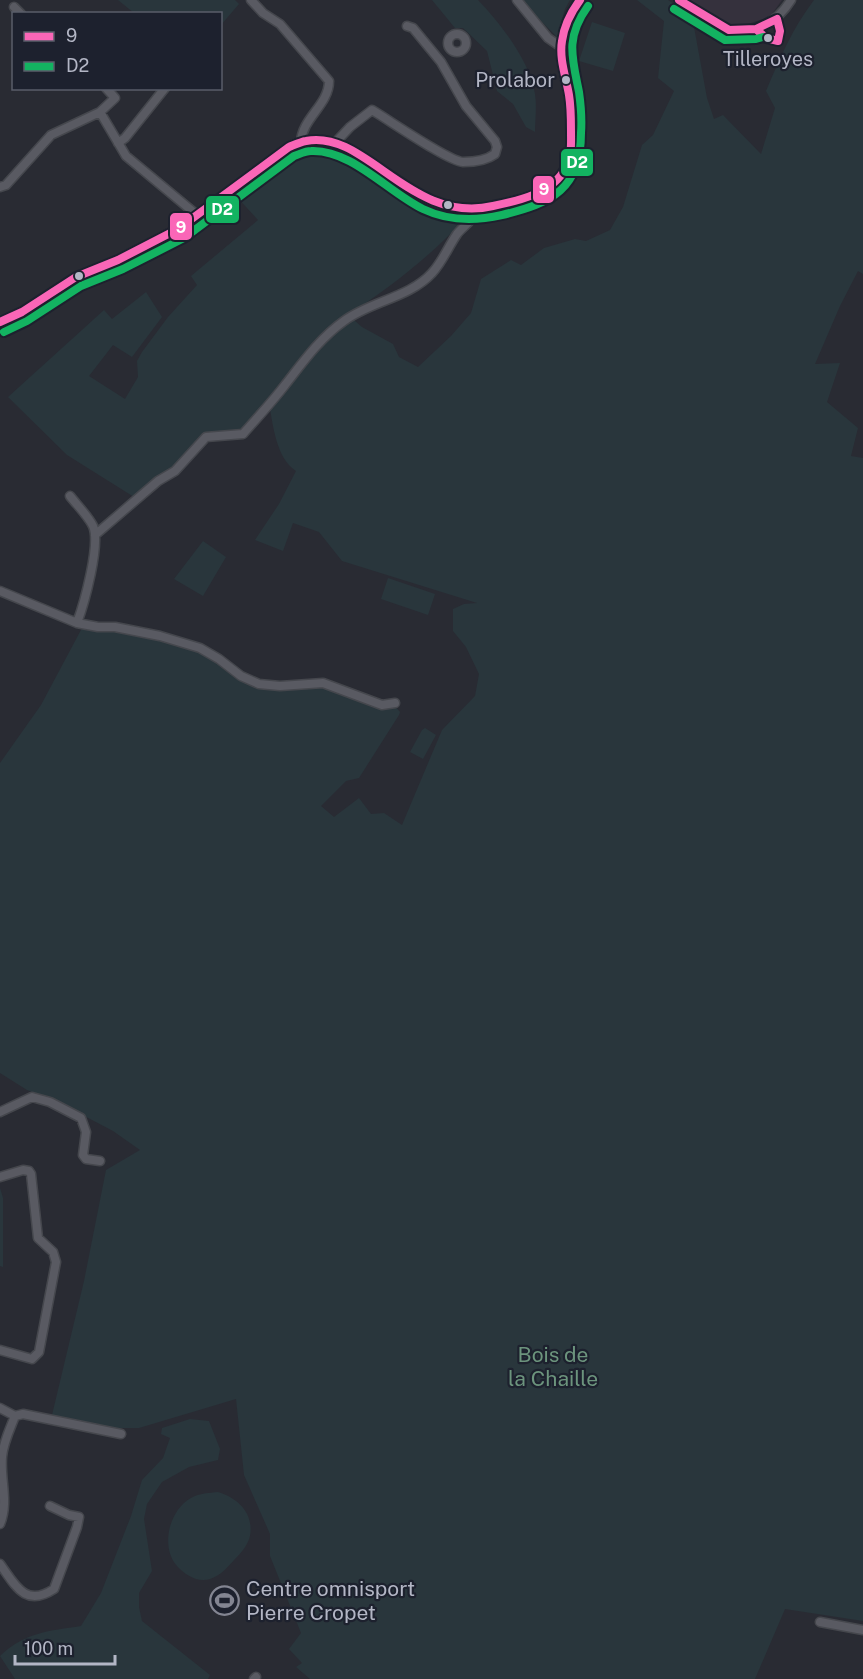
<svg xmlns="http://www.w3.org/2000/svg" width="863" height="1679" font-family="'Public Sans',sans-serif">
<rect width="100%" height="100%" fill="#292b33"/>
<path fill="#35313d" d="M689,0h93l-10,14 -9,5 -18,6 -18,-1z"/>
<path fill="#29363c" d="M118,0h117l4,4 -18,21 -1,-11 -86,-1z
M432,0h46c23,24 52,61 57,94 2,12 0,26 0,38l-9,-5 -13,-23 -16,-13 -10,-40 -24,-23h-8z
M520,0h50l-5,9 -8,28z
M637,0h31l24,16 15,82 7,21 9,-4 38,39 14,-46 -9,-17c14,-33 26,-62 48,-91h49v274l-5,-3 -18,35 -25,58 25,-1 -13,39 31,26 -7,28 12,2v1163l-78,-12 -30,70h-445l-14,-12 6,-4 -13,-14 12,-16 -31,-77v-22l-26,-59 -8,-76 -97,29h-31l-56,-13 32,-134 22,-111 34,-20 -27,-19 -59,-31 -27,-10 -27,-17v-310l41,-58 41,-77 33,2 38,8 46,13 49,31 68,3 78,20 6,7 -1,3 -40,63 -13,3 -25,25 13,11 25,-19 12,16 13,-1 18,12 40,-95 33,-34 4,-22 -13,-27 -13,-16v-22l11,-5 13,-1 -135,-42 -23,-29 -26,-9 -10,28 -28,-11 24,-36 17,-33c-20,-13 -23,-46 -27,-68l-28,29 -33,1 -34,34 -40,30 -67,-42 -59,-58 96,-87 8,9 34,-27 16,25 -30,40 -19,-12 -24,31 36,23 13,-22 -1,-16 5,-9 26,-35 29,-32 -6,-9 67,-56 -24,-26 51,-41 13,-7h35l103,62 31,8c-32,37 -79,73 -119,99l14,12 31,17 6,13 19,10 33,-31 20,-23 10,-34 30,-19 10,5 23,-17 31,-9 11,2 24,-11 13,-23 19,-62 11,-10 21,-44 -16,-13 6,-57z
M592,22l33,11 -12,38 -34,-10z
M203,541l23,16 -23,39 -29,-17z
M388,578l47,16 -7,21 -47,-16z
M425,728l11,7 -13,24 -13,-7 12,-22z
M0,1188l3,10v69l-3,-1z
M190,1419l19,2 11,28 -2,11 -29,7 -27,15 -15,22 -3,15 8,52 -13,22v14l3,14 68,54 -2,4h-193l-15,-23c25,-24 49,-25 81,-30l20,-33 30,-77 11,-36 21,-22 7,-20 -9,-4 1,-6z
M218,1492c20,6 36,21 32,44 -2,9 -9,17 -15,23 -7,8 -15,17 -25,20 -12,4 -25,-4 -33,-13 -17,-19 -8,-56 14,-68 9,-5 18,-5 27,-6z"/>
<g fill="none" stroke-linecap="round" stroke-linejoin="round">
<defs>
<path id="minor" d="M251,0l12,13 17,11 49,57c0,24 -27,37 -28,61
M517,0l31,38 13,9
M679,0c15,9 32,25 49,30 26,7 50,-9 63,-30
M14,7l7,7
M448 43a9 9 0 1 1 18 0a9 9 0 1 1-18 0Z
M100,112l15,-14 -9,-10
M118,143l7,-5 40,-50
M335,143l15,-16 22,-17c17,10 76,51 91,52 10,0 24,-2 32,-8l2,-7 -2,-6 -29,-35 -25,-44 -28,-34 -6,-2
M0,187l6,-2 45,-50 49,-23 26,44 71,59
M0,322l22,-10 54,-35 42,-17 60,-31 111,-82c47,-28 99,35 139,53 19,8 41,12 62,7 25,-6 63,-14 76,-39 5,-11 5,-24 5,-36 0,-14 0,-27 -3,-41 -3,-14 -8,-30 -7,-45 1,-17 9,-33 19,-46
M70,496c7,9 18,20 23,30 8,18 -9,78 -16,97
M95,535l63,-54 17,-10 31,-34 37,-3c14,-16 29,-32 42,-49 18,-23 35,-47 59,-64 27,-20 65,-23 88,-48 11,-12 16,-26 25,-39 6,-8 18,-14 18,-25
M0,591l77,32 21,4h17l45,9 40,12 19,11 22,17 18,8 21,2 43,-3 59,22 13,-2
M0,1112l32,-15 18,5 31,16 5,14 -3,23 3,4 14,2
M0,1177l23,-7 6,1 2,3 7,64 15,14 3,10 -17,90 -7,7 -32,-9
M0,1408l15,8 8,-2 98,20
M0,1524c9,-22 0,-44 2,-67 1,-14 8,-28 13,-41
M0,1564c15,21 25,44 54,25l23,-62 2,-10 -10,-2 -19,-9
M820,1622l43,8
M254,1679l2,-2"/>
</defs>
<use href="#minor" stroke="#45474d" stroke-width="11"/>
<use href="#minor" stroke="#595a62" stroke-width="8"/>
<defs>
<path id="bus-1" d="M679,0l50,30 27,-1
M777,19l3,12 -2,10 -12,-3 -10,-9z
M0,322l22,-10 54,-35 42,-17 60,-31 111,-82c5,-2 11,-5 17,-6 60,-12 104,84 187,65 25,-5 61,-13 73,-39 6,-11 5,-24 5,-36 0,-12 0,-24 -2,-36 -3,-18 -10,-36 -7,-54 2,-15 9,-29 18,-41"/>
<path id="bus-2" d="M674,9l51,31 31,-1 7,-2
M4,332l23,-11 54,-35 42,-17 61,-31 110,-82c6,-2 11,-5 17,-5 40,-2 77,41 112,58 25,12 53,12 79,6 50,-12 79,-26 79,-82 1,-14 0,-27 -2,-41 -7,-35 -14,-54 9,-86"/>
</defs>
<use href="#bus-1" stroke="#1d212e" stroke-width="12"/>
<use href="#bus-2" stroke="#1d212e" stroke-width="12"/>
<use href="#bus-1" stroke="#fa66b7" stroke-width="8"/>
<use href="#bus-2" stroke="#13b361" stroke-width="8"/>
</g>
<defs>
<symbol id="stadium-ring" viewBox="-11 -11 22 22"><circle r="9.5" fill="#1d212e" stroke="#838592" stroke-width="1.5"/><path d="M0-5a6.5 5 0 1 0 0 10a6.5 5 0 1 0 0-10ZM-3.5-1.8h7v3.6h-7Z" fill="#838592"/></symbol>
</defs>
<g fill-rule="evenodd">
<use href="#stadium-ring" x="208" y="1584" width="33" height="33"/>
</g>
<g fill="#b3b6c5" stroke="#1d212e" stroke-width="2">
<circle cx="768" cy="38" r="5"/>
<circle cx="566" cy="80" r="5"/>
<circle cx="448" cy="205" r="5"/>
<circle cx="79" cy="276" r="5"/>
</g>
<g text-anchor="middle" stroke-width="4.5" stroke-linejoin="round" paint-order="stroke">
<g font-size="20" fill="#b3b6c5" stroke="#1d212e">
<text x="768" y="66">Tilleroyes</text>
<text x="555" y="87" text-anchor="end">Prolabor</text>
</g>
<g font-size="21" fill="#6c947d" stroke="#1d212e">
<text x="553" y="1362">Bois de<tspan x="553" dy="24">la Chaille</tspan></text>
</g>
<g font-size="21" fill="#b3b6c5" stroke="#1d212e" text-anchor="start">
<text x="246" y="1596">Centre omnisport<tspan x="246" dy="24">Pierre Cropet</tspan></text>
</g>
</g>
<g stroke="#1d212e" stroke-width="2">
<rect x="560" y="148" width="34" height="29" rx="6" fill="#13b361"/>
<rect x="532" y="175" width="23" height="29" rx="6" fill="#fa66b7"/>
<rect x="205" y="195" width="35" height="29" rx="6" fill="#13b361"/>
<rect x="169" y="212" width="24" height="29" rx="6" fill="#fa66b7"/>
</g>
<g font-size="16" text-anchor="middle" font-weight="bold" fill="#fff">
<text x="577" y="168">D2</text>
<text x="544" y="195">9</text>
<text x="222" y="215">D2</text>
<text x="181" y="233">9</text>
</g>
<rect x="12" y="12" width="210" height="78" fill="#1d212e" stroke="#595d6a" stroke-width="1.5"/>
<rect x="24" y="32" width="30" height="9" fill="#fa66b7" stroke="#595d6a" stroke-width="1.5"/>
<text x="66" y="42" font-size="18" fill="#b3b6c5">9</text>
<rect x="24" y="62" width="30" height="9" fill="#13b361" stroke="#595d6a" stroke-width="1.5"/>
<text x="66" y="72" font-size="18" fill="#b3b6c5">D2</text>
<path d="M15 1655v9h100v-9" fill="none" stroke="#b3b6c5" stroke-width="3"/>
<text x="24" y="1655" font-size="18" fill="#b3b6c5" stroke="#1d212e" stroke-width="4.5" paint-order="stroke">100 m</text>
</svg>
